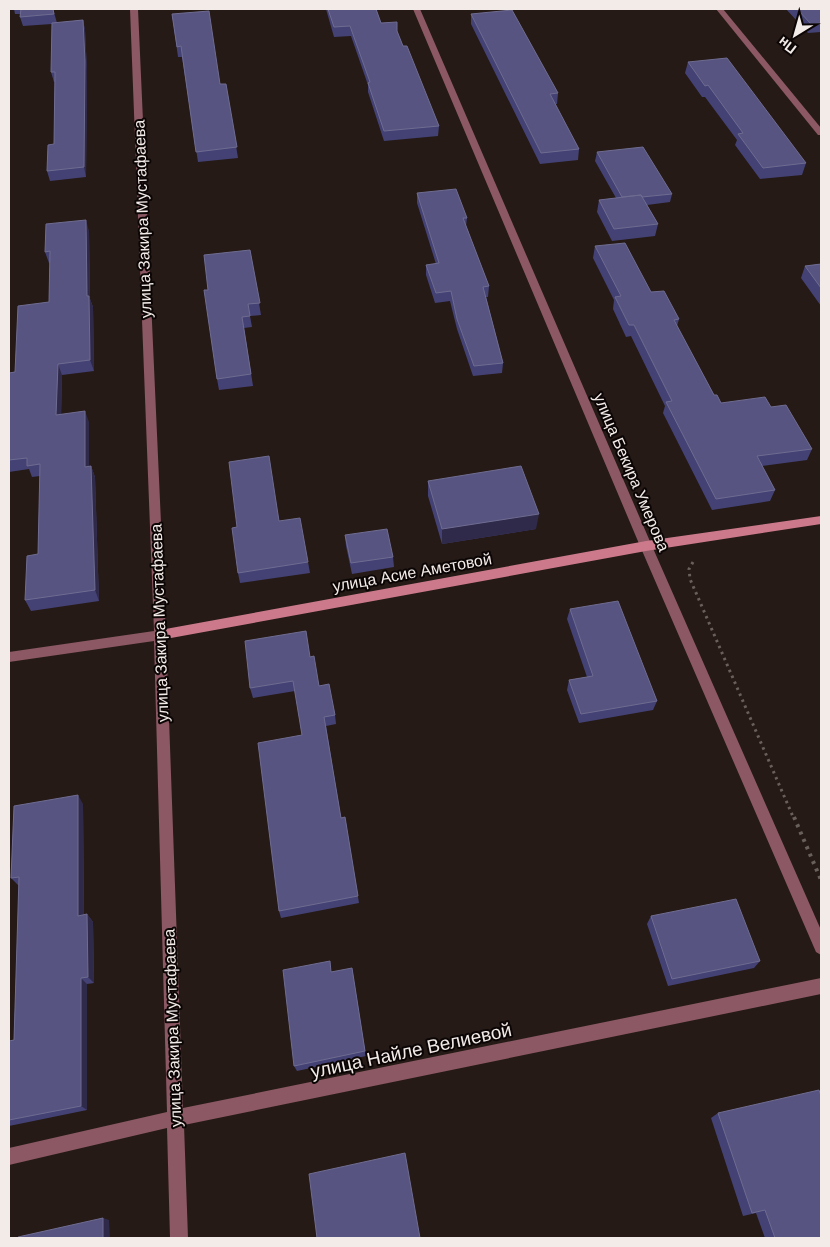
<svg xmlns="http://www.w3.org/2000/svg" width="830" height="1247" font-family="'DM Sans',sans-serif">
<rect width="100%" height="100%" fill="#251a16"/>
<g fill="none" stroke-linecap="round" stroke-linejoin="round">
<path stroke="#695f5b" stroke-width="3" stroke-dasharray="2.5 4" stroke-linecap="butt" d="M693,562l-4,7 1,10 104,240"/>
<path stroke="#695f5b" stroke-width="4" stroke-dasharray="3 5" stroke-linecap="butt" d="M794,817l27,63"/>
<path fill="#8b5863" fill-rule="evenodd" d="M130,9h8l28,626 17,473 638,-130v16l-637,131 4,113h-18l-3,-110 -158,37v-17l158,-36 -13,-471 -145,21v-10l145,-21z
M413,9h7l232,537 169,384v25l-5,-3 -176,-406z
M716,9h7l98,119v7h-3z"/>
<path fill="#cb798b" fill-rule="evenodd" d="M821,516v8l-175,27 -486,89 -4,-1 -2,-4 2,-4 4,-1 486,-89z"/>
</g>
<path fill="#444275" d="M14,9h39l4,14 26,-3 2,10 2,41 -1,106 -36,4 -3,-10 7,-27 1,-62h-1l-3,-10 1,-48 -29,2 -3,-9v-3h-5z
M326,9h50l5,14 16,8 6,15 36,80 -1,10 -54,5 -16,-49v-7l-17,-49 -17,1z
M786,9h35v23l-13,1z
M172,14l48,70h6l12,74 -40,4 -16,-105h-4z
M471,14l87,79 -1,11h-2l24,45 -1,11 -38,4 -69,-140z
M688,62l118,101 -4,12 -42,4 -25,-34 2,-5 -32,-43h-3l-17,-24z
M597,152l75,42 -2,8 -23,3 11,19 -3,12 -43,5 -15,-29 2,-12 17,-2 -21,-37z
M417,193l50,25 -1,8 23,60 -1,11h-2l17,66 -1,10 -29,3 -16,-47 -7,-28 -15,2 -9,-28v-10l10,-1 -19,-61z
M89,231l1,68 3,8 1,64 -32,4 -1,39 28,8v45l2,-1 4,11 4,124 -68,10 -6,-11 13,-46 2,-78 -8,1 -3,-8 -20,3v-99l6,-1 34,-70 1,-39h-1l-4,-11z
M595,246l56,46 28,27 -2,7 37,69 7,8 50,4 41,42 -5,11 -45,6 13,24 -5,11 -58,9 -49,-97 2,-7 -34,-70 -5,1 -13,-28 1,-9 -21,-42z
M250,250l11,65 -11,1 2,11 -8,1 9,58 -34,4 -2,-11 -9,-89z
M821,264v42l-20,-28 4,-12z
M428,481l108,48 -94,15 -14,-48z
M279,521l29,41 2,11 -70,10 -2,-10z
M345,535l48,22 1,10 -42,7 -6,-28z
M570,609l87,92 -4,9 -74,13 -12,-33 2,-10 18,-3 -20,-58z
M310,657l9,29 16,29 1,9 -10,2 15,92 4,-1 14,86 -78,15 -2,-7 23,-176 -7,-44 -42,7 -3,-10z
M83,804l1,111 3,-1 6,8 1,61 -7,1v126l-78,16v-85l5,-1 5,-154 -8,-8z
M651,916l109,45 -6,7 -86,18 -21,-62z
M352,968l14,88 -69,15 -3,-5 38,-94z
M718,1113l103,125h-56l-9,-25 -13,3 -32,-98z"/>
<path fill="#302a4a" d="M83,20l2,10 2,41 -1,106 -2,-10z
M86,220l3,11 1,68 3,8 1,64 -4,-11 -3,-64z
M58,364l4,11 -1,51 -5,-11z
M85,411l4,11v56l-4,-11z
M91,466l4,11 4,124 -4,-11z
M539,514l-3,15 -94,15v-15z
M78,795l5,9 1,119 -6,-7z
M87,914l6,8 1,61 -6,-6z
M81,978l6,6v126l-6,-4z
M103,1218l6,2 1,18h-7z"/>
<path fill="#575481" stroke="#6f6c91" d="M21,9h32l1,5 -34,3z
M328,9h48l5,14 16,-1v9l6,15h4l32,80 -55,5 -16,-48 2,-1 -20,-56 -16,1z
M797,9h24v14l-10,1z
M512,10l46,83 -8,1 29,55 -38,4 -70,-139z
M209,11l11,73h6l11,63 -41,5 -15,-106 -4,1 -5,-33z
M83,20l2,41 -1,106 -37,4 1,-26 6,-1 1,-72h-4l1,-49z
M727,58l79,105 -43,5 -25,-34 5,-1 -35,-48 -3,1 -17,-24z
M643,147l29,47 -30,3 -1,-2 -19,2 -25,-45z
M456,189l11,29h-4l26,68 -6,1 20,76 -29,3 -17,-47 -6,-28 -15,2 -10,-28 13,-2 -22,-70z
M641,195l17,29 -44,5 -15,-29z
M86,220l1,76h2l1,64 -32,4 -2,51 29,-4v56l6,-1 4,124 -70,10 2,-44 11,-2 2,-90 -13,2v-8l-18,2v-87l6,-1 3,-66 31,-4 1,-51 -5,1 1,-28z
M625,243l26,49 13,-1 15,28 -5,1 40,75h3l4,8 44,-6 6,10 15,-2 26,44 -55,7 18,34 -59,9 -50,-97 6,-1 -38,-76h-5l-14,-28 6,-1 -26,-50z
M250,250l10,53 -12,1 2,12 -8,1 9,57 -34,5 -13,-89h4l-4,-35z
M821,264v24l-16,-22z
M269,456l10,65 21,-3 8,44 -70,11 -6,-45 5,-1 -8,-65z
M521,466l18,48 -97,15 -14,-48z
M387,529l6,28 -42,6 -6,-28z
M618,601l39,100 -76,13 -12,-34 24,-4 -23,-67z
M306,631l4,26 4,-1 5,30 10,-2 6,31 -11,2 17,101 4,-1 13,79 -79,15 -21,-168 44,-8 -9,-54 -43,7 -5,-47z
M78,795v121l9,-2 1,63 -7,1v128l-72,14v-79l5,-1 5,-163 -8,1 3,-72z
M736,899l24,62 -88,18 -21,-63z
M330,961l1,11 21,-4 13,83 -71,15 -11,-96z
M819,1090l2,6v142h-46l-10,-28 -13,3 -34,-100z
M405,1153l15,85h-103l-8,-64z
M103,1218v20h-85v-1z"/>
<g text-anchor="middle" stroke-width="4" stroke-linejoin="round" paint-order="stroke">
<g font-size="16" fill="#f3ebe8" stroke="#0b0605">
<text transform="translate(142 219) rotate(-92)" y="6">улица Закира Мустафаева</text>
<text transform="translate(632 472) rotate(67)" y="6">улица Бекира Умерова</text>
<text transform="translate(412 572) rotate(-10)" y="6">улица Асие Аметовой</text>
<text transform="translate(159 623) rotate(-92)" y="6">улица Закира Мустафаева</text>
<text transform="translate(172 1028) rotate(-92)" y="6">улица Закира Мустафаева</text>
</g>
<g font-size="19" fill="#f3ebe8" stroke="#0b0605">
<text transform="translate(411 1050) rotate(-12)" y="7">улица Найле Велиевой</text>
</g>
</g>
<rect width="830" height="1247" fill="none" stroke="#f3ebe8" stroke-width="20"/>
<g transform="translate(795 35) rotate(217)" stroke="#0b0605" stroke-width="4" paint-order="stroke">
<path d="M0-4L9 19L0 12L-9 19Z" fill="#f3ebe8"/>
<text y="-8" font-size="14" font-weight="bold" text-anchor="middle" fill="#f3ebe8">Пн</text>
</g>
</svg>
